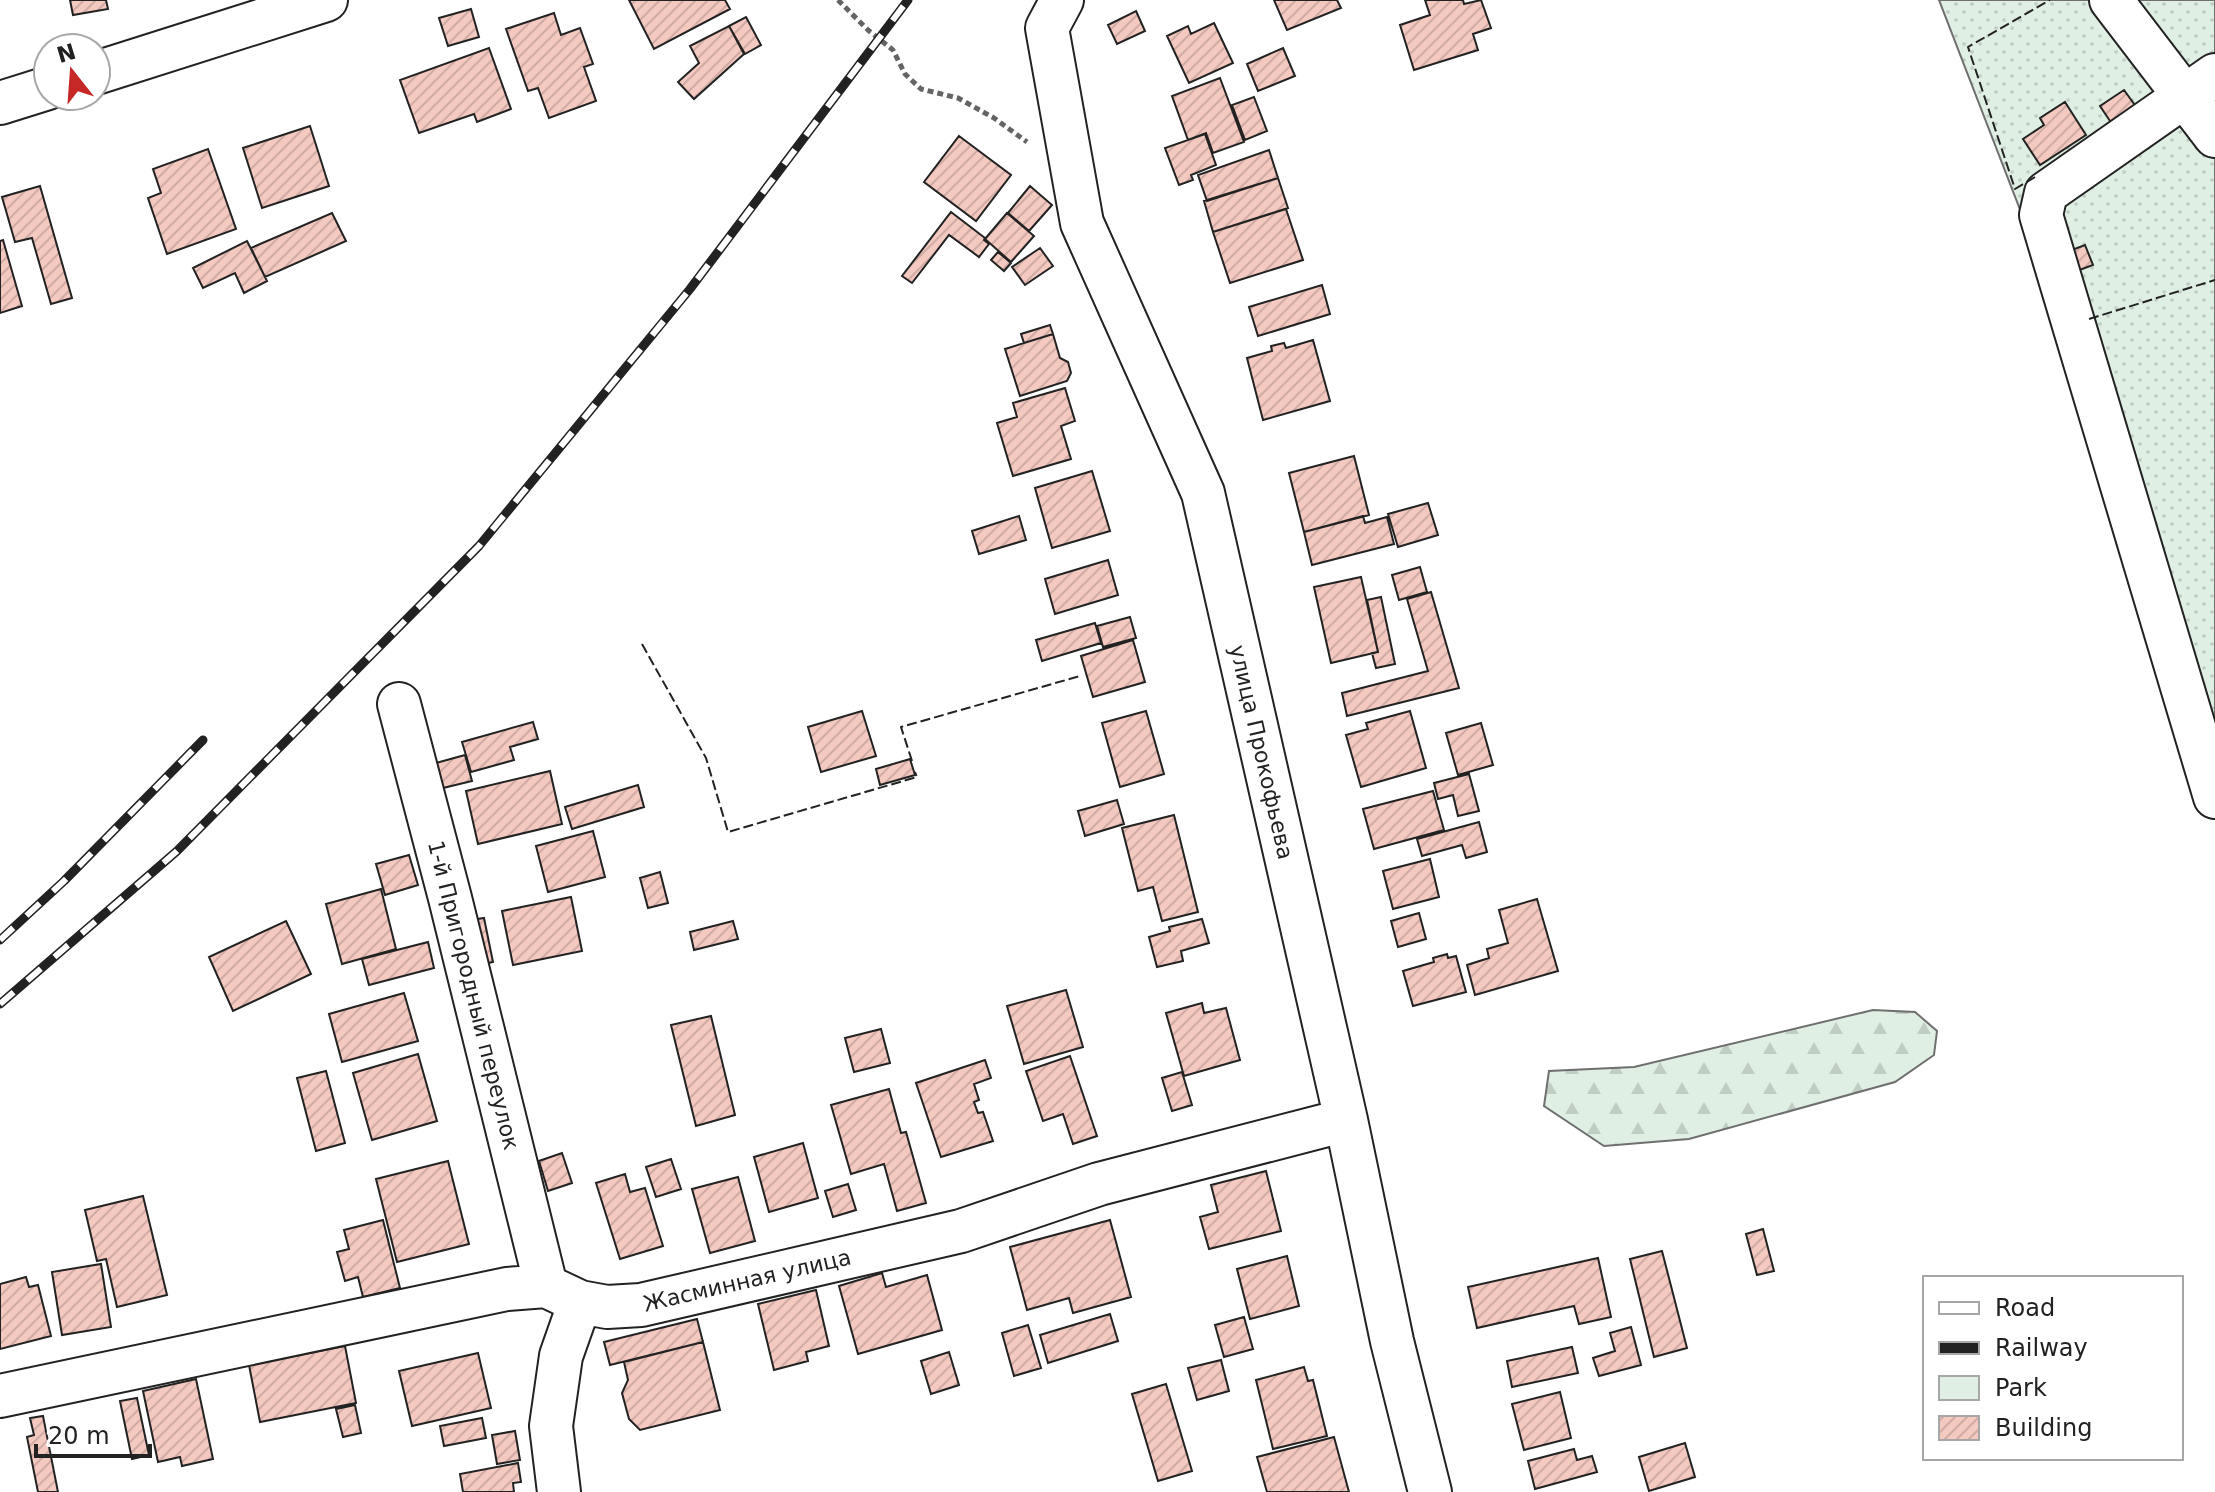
<svg xmlns="http://www.w3.org/2000/svg" width="2215" height="1492" font-family="'DejaVu Sans',sans-serif">
<defs>
<pattern id="green-dots" width="8" height="8" patternUnits="userSpaceOnUse" patternTransform="scale(2)"><rect width="8" height="8" fill="#e0efe3"/><path d="M2 2h.1M6 6h.1" fill="none" stroke="#c0cdc2" stroke-width="1.8" stroke-linecap="round"/></pattern>
<pattern id="forest-firs" width="22" height="20" patternUnits="userSpaceOnUse" patternTransform="scale(2)"><rect width="22" height="20" fill="#e0efe3"/><path d="M5 1l3.5 6h-7zM16 11l3.5 6h-7z" fill="#c0cdc2"/></pattern>
<pattern id="building-hatch" width="6" height="6" patternUnits="userSpaceOnUse" patternTransform="scale(2)"><rect width="6" height="6" fill="#f3c9c0"/><path d="M-1 1l2-2M0 6l6-6M5 7l2-2" fill="none" stroke="#d0aca5"/></pattern>
</defs>
<rect width="100%" height="100%" fill="#fff"/>
<path fill="url(#green-dots)" stroke="#6f6f6f" stroke-width="2" d="M1939,0h276v743l-37,-125z"/>
<path fill="url(#forest-firs)" stroke="#6f6f6f" stroke-width="2" d="M1873,1010l42,2 22,19 -3,24 -39,27 -206,57 -85,7 -60,-40 5,-35 85,-4z"/>
<path fill="url(#building-hatch)" stroke="#222" stroke-width="2" d="M70,0h36l2,9 -35,6z
M629,0h96l5,9 -76,40z
M1274,0h63l4,8 -54,22z
M1425,0h38l1,4 17,-4 10,28 -18,6 5,16 -64,20 -14,-45 30,-10z
M471,9l8,28 -31,9 -9,-28z
M1136,11l9,20 -28,13 -9,-19z
M554,13l7,22 19,-7 13,36 -9,3 12,34 -47,17 -11,-30 -10,3 -22,-62z
M746,17l15,28 -16,9 -16,-28z
M1214,23l19,40 -44,20 -22,-47 21,-10 3,8z
M729,26l15,28 -50,45 -16,-17 21,-19 -9,-17z
M489,48l22,61 -34,13 -3,-8 -55,19 -19,-53z
M1283,48l12,28 -37,15 -11,-27z
M1220,78l24,64 -31,11 -7,-20 -18,7 -16,-44z
M2124,90l13,18 -25,16 -12,-18z
M1254,97l13,34 -22,9 -13,-35z
M2065,102l21,33 -46,30 -17,-26 21,-14 -4,-7z
M310,126l19,60 -67,22 -19,-60z
M1205,134l11,31 -25,10 2,5 -14,5 -14,-37z
M959,136l52,39 -35,46 -52,-39z
M208,149l28,80 -69,25 -19,-56 13,-5 -8,-24z
M1269,150l9,28 -71,23 -9,-26z
M1278,178l10,30 -75,24 -9,-31z
M40,186l32,112 -21,6 -19,-66 -17,4 -13,-45z
M1030,186l22,19 -23,26 -21,-18z
M1286,209l17,51 -73,23 -17,-51z
M951,212l34,26 -1,2 5,4 -10,13 -30,-22 -37,48 -10,-7z
M332,213l14,28 -81,36 -14,-29z
M1007,213l27,23 -23,26 -26,-23z
M3,240l19,66 -22,7v-72z
M247,241l20,40 -23,12 -9,-20 -32,15 -10,-20z
M2085,245l8,20 -16,6 -8,-20z
M1040,248l13,18 -28,19 -13,-18z
M998,252l13,11 -7,8 -13,-11z
M1322,285l8,29 -72,22 -9,-29z
M1050,325l3,9 -29,9 -3,-9z
M1053,334l7,24 8,4 3,11 -4,8 -47,15 -15,-47z
M1313,340l17,61 -67,19 -16,-62 25,-7 -1,-5 13,-3 2,5z
M1065,388l10,33 -14,5 10,33 -58,17 -16,-53 20,-6 -4,-14z
M1354,456l15,59 -65,17 -15,-59z
M1092,471l18,60 -58,17 -17,-60z
M1428,503l10,32 -40,12 -10,-33z
M1019,516l7,24 -47,14 -7,-23z
M1363,516l2,7 22,-6 7,27 -82,21 -8,-33z
M1108,560l10,35 -63,19 -10,-35z
M1420,567l7,25 -28,8 -7,-25z
M1361,577l17,75 -47,11 -17,-76z
M1431,592l28,96 -112,28 -5,-23 86,-22 -21,-72z
M1381,597l14,67 -19,4 -4,-15 6,-1 -11,-52z
M1130,617l6,21 -33,9 -6,-21z
M1095,623l6,20 -59,18 -6,-21z
M1133,640l12,42 -52,15 -12,-41z
M862,711l14,45 -55,16 -13,-45z
M1146,711l18,63 -44,13 -18,-64z
M1410,711l16,57 -65,19 -15,-52 22,-6 -2,-6z
M533,722l5,17 -28,8 4,13 -43,12 -9,-30z
M1481,723l12,42 -35,10 -12,-42z
M465,755l7,26 -29,7 -7,-25z
M910,759l5,16 -35,10 -4,-16z
M550,771l12,53 -84,20 -12,-53z
M1469,774l10,37 -21,5 -5,-21 -15,4 -4,-16z
M638,785l6,22 -72,22 -7,-22z
M1433,791l11,39 -70,19 -11,-40z
M1117,800l7,24 -39,12 -7,-25z
M1174,815l24,97 -36,9 -9,-34 -15,4 -16,-63z
M1479,822l8,30 -21,6 -4,-13 -40,11 -5,-17z
M593,831l12,46 -57,15 -12,-46z
M409,855l9,30 -33,10 -9,-31z
M1430,859l9,38 -46,12 -10,-38z
M660,872l8,31 -20,5 -8,-30z
M381,889l15,60 -54,15 -16,-60z
M571,897l11,54 -69,14 -11,-54z
M1537,899l21,72 -83,24 -8,-30 22,-7 -2,-9 21,-6 -9,-33z
M1419,913l7,26 -28,8 -7,-26z
M484,918l9,44 -19,4 -9,-45z
M1202,919l7,24 -28,8 2,10 -26,6 -8,-30 21,-6 -1,-4z
M286,921l25,53 -78,37 -24,-54z
M733,921l5,18 -44,11 -4,-18z
M428,942l6,26 -65,17 -7,-26z
M1447,954l1,4 8,-2 10,36 -53,14 -10,-35 31,-9 -1,-4z
M1066,990l17,57 -59,17 -17,-58z
M404,993l14,48 -76,21 -13,-48z
M1202,1003l2,10 22,-5 14,52 -56,16 -18,-63z
M711,1016l24,99 -39,11 -25,-101z
M881,1029l9,34 -36,9 -9,-34z
M418,1054l19,67 -65,19 -19,-67z
M1070,1056l27,80 -24,8 -10,-30 -20,7 -17,-50z
M985,1060l6,18 -17,6 5,16 -5,2 4,11 5,-1 10,29 -52,16 -25,-74z
M326,1071l19,72 -29,8 -19,-73z
M1182,1072l10,33 -20,6 -10,-33z
M889,1089l12,44 5,-1 20,71 -29,8 -13,-47 -33,10 -20,-69z
M803,1143l15,55 -49,14 -15,-55z
M562,1153l10,30 -24,8 -9,-30z
M671,1159l10,30 -25,8 -10,-30z
M448,1161l21,83 -72,18 -21,-83z
M1266,1171l15,60 -72,18 -9,-32 18,-5 -7,-27z
M625,1174l5,18 15,-4 18,58 -43,13 -24,-76z
M738,1177l17,64 -45,12 -18,-64z
M848,1184l8,26 -23,7 -8,-26z
M143,1196l24,99 -50,12 -11,-48 -9,2 -12,-51z
M383,1220l17,68 -37,9 -5,-20 -13,4 -8,-29 12,-3 -5,-19z
M1110,1220l21,77 -58,16 -4,-15 -42,12 -17,-63z
M1763,1229l11,42 -17,4 -11,-41z
M1662,1251l25,97 -33,9 -24,-98z
M1287,1256l12,50 -49,13 -13,-50z
M1598,1258l13,59 -32,7 -5,-18 -97,22 -9,-41z
M101,1264l10,63 -49,8 -10,-63z
M882,1273l4,14 41,-12 15,55 -84,24 -19,-68z
M26,1277l3,10 9,-2 13,51 -51,13v-65z
M816,1290l13,56 -23,6 2,9 -34,9 -16,-66z
M1110,1314l8,27 -70,22 -8,-28z
M1244,1317l9,32 -29,8 -9,-32z
M697,1319l6,23 -93,23 -6,-23z
M1028,1325l13,43 -27,8 -12,-43z
M1631,1327l10,38 -42,11 -6,-18 22,-7 -5,-18z
M703,1342l17,68 -80,20 -11,-11 -7,-26 6,-13 -4,-18z
M345,1346l11,57 -96,19 -11,-57z
M1572,1347l6,26 -66,14 -5,-26z
M949,1352l10,33 -28,9 -10,-33z
M478,1353l13,55 -79,18 -13,-55z
M1221,1360l8,31 -32,9 -9,-32z
M1304,1367l4,14 5,-1 14,56 -54,13 -17,-69z
M196,1379l17,80 -31,7 -2,-9 -22,5 -15,-71z
M1166,1384l26,87 -34,10 -26,-87z
M1560,1392l11,46 -47,12 -12,-46z
M137,1398l12,57 -17,4 -12,-58z
M355,1405l6,28 -18,4 -7,-28z
M43,1416l15,76h-20l-11,-55 7,-2 -4,-17z
M482,1418l4,20 -42,8 -4,-20z
M515,1431l5,29 -23,4 -5,-29z
M1334,1437l15,55h-82l-10,-35z
M1685,1443l10,34 -46,14 -10,-34z
M1574,1449l3,11 15,-4 5,16 -62,17 -7,-28z
M518,1463l3,19 -8,1 1,9h-51l-3,-18z"/>
<g fill="none" stroke-linecap="round" stroke-linejoin="round">
<defs>
<path id="minor" d="M1062,0l-15,28 35,195 121,270 143,627 46,221 38,151
M2111,0l104,136
M96,73l230,-73
M2215,75l-169,118 -5,22 174,582
M0,103l48,-15
M399,704l51,194 96,388
M0,1396l507,-107 39,-3 34,16 27,5 34,-2 320,-74 138,-47 247,-64
M559,1492l-8,-66 10,-70 19,-54"/>
</defs>
<use href="#minor" stroke="#222" stroke-width="46"/>
<path stroke="#646464" stroke-width="5" stroke-dasharray="6 4" stroke-linecap="butt" d="M838,0l30,30 25,20 12,24 16,15 37,9 36,20 33,24"/>
<use href="#minor" stroke="#fff" stroke-width="42"/>
<defs>
<path id="rail" d="M0,940l64,-59 139,-141
M0,1004l177,-153 302,-305 211,-257 218,-289"/>
</defs>
<use href="#rail" stroke="#222" stroke-width="9"/>
<use href="#rail" stroke="#fff" stroke-width="6" stroke-dasharray="18" stroke-linecap="butt"/>
<path stroke="#222" stroke-width="2" stroke-dasharray="10 4" stroke-linecap="butt" d="M2035,177l-20,12 -47,-142 82,-47
M2089,319l126,-39
M642,644l64,114 22,74 189,-55 -2,-5
M912,761l-11,-34 179,-51"/>
</g>
<g text-anchor="middle" stroke-width="6" stroke-linejoin="round" paint-order="stroke">
<g font-size="22" fill="#222" stroke="#fff">
<text transform="translate(1262 752) rotate(77)" y="8">улица Прокофьева</text>
<text transform="translate(474 995) rotate(76)" y="8">1-й Пригородный переулок</text>
<text transform="translate(747 1280) rotate(-13)" y="8">Жасминная улица</text>
</g>
</g>
<rect x="1923" y="1276" width="260" height="184" fill="#ffffff" stroke="#a7a7a7" stroke-width="2"/>
<rect x="1939" y="1302" width="40" height="12" fill="#ffffff" stroke="#a7a7a7" stroke-width="2"/>
<text x="1995" y="1316" font-size="24" fill="#222222">Road</text>
<rect x="1939" y="1342" width="40" height="12" fill="#222222" stroke="#a7a7a7" stroke-width="2"/>
<text x="1995" y="1356" font-size="24" fill="#222222">Railway</text>
<rect x="1939" y="1376" width="40" height="24" fill="#e0efe3" stroke="#a7a7a7" stroke-width="2"/>
<text x="1995" y="1396" font-size="24" fill="#222222">Park</text>
<rect x="1939" y="1416" width="40" height="24" fill="url(#building-hatch)" stroke="#a7a7a7" stroke-width="2"/>
<text x="1995" y="1436" font-size="24" fill="#222222">Building</text>
<g transform="translate(72 72) rotate(343)"><circle r="38" fill="#ffffff" stroke="#a7a7a7" stroke-width="2"/>
<path d="M0-6L14 30L0 20L-14 30Z" fill="#c62828"/>
<text y="-12" font-size="22" font-weight="bold" text-anchor="middle" fill="#222222">N</text>
</g>
<path d="M36 1444v12h114v-12" fill="none" stroke="#222222" stroke-width="4"/>
<text x="48" y="1444" font-size="24" fill="#222222" stroke="#ffffff" stroke-width="6" paint-order="stroke">20 m</text>
</svg>
